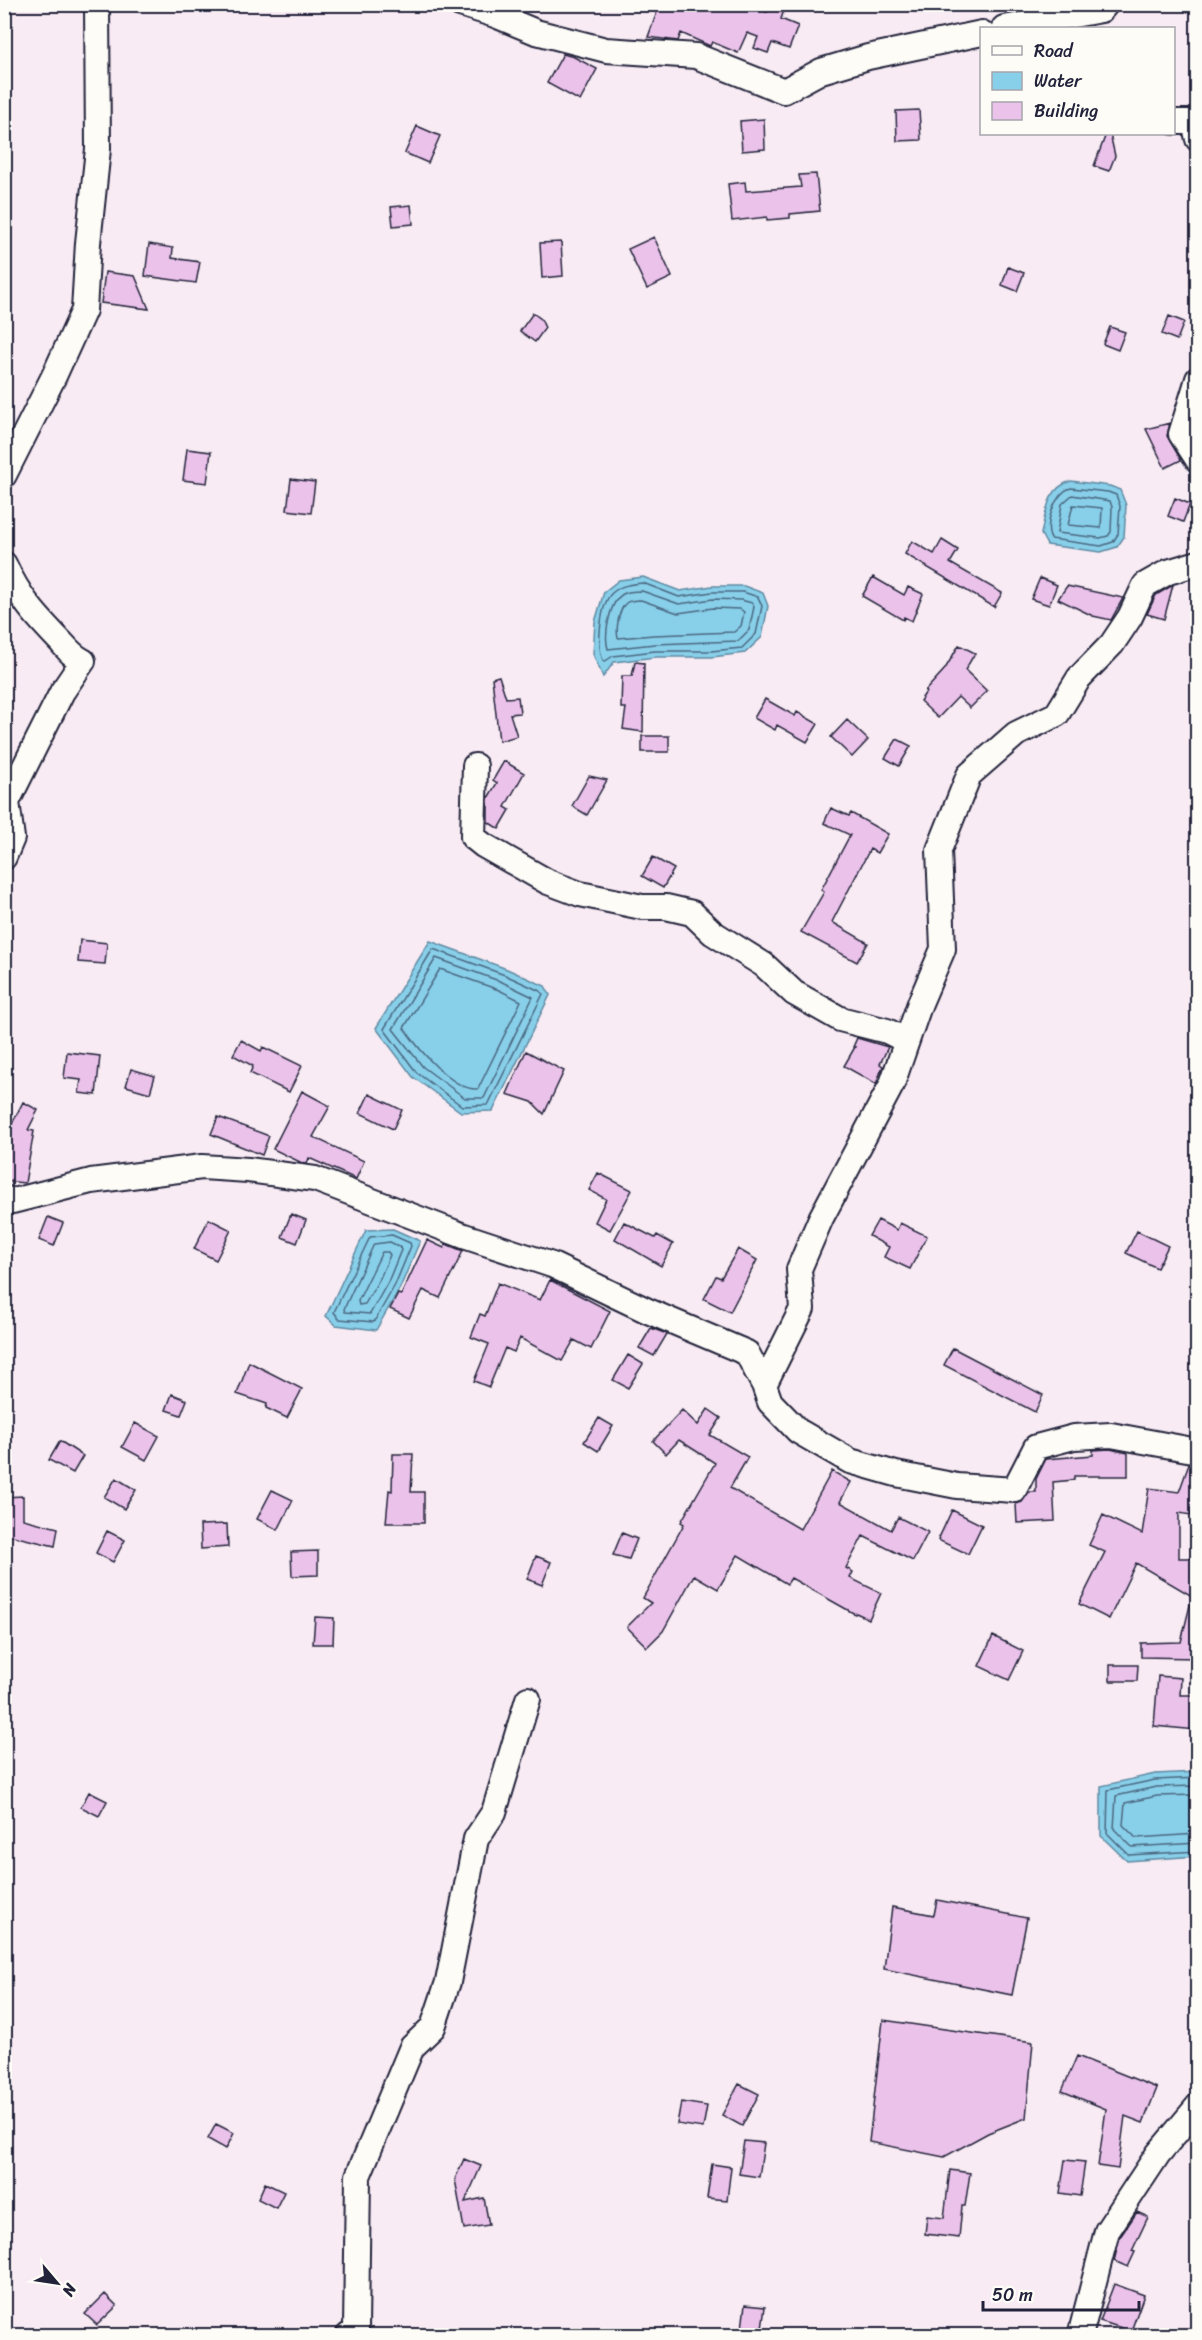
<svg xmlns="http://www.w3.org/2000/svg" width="1202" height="2340" font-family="Sriracha,sans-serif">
<rect width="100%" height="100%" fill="#f8ebf3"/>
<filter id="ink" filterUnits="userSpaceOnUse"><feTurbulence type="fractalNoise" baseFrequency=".0167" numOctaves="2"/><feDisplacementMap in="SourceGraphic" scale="12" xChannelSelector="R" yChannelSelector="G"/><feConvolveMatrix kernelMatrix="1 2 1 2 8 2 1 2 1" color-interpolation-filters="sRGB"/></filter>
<g filter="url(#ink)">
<path fill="#88cfe9" stroke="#5f8aa3" stroke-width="1.5" d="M1071,481l39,5 10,4 6,15 -2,32 -7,10 -16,5 -54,-7 -6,-11c5,-21 6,-46 30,-53z
M643,577l37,14 32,-5h32l19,7 5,13 -6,31 -17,16 -33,4h-56l-42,5 -11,15 -10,-23 2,-32 9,-30 15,-12z
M430,941l77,28 38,17 5,9 -57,116 -32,1 -48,-35 -37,-49z
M393,1229l27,12 -20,47 -24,42 -40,-5 -10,-9 40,-86z
M1197,1772v84l-70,5 -26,-25v-50l54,-12z"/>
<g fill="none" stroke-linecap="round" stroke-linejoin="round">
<path stroke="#4b6781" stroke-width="1.5" d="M1071,488l37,4 8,3 4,11 -2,28 -5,8 -12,4 -50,-7c-8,-13 4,-47 20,-51z
M1072,495l38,6 2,6 -1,25 -3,4 -8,2 -43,-5 5,-29z
M1073,505l29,3 -1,20 -33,-3z
M643,583l36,14 33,-5h31l15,5 4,9 -6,28 -14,14 -31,3h-56l-42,5 -9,6c-8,-13 -4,-58 8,-69 9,-8 19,-9 31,-10z
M642,591l37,13 34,-5 28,1 11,3 2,4 -5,23 -11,11 -83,3 -47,5c-4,-14 1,-47 15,-55 5,-3 13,-3 19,-3z
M641,600l37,13 35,-5 27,1 4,3 -3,14 -7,6 -80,3 -36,3c-2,-8 0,-28 8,-35 4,-3 10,-3 15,-3z
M433,949l72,26 35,16 3,3 -55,111 -26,1 -45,-33 -33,-44z
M436,958l66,24 31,15 -49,101h-19l-42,-31 -30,-38z
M440,969l59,21 22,11 -43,88c-26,2 -60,-41 -74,-61z
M392,1235l18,8 1,3 -16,39 -21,37 -35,-3 -5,-7 36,-75z
M390,1242l10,5 1,3 -13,32 -18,32 -25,-2 -1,-3 30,-65z
M382,1252h6l2,3 -10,23 -15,26 -6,1 -1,-4z
M1198,1778l-43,2 -47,10 -1,43 22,22 69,-4
M1198,1786l-42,1 -40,9 -2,33 18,18 66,-4
M1198,1795l-41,1 -32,7 -2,22 13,13 62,-4"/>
</g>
<path fill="#ebc2ea" stroke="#22223b" stroke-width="1.5" d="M660,4h83l24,8 3,-8h16l-5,15 17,7 -9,23 -17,-6 -4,10 -14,-5 4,-11 -11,-4 -9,20 -26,-11 -2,4 -29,-13 -3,8 -30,-4z
M563,54l11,3 23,12 -17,32 -33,-18z
M919,110l2,30 -24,1 -1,-30z
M764,119l1,30 -23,2 -2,-30z
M417,126l23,10 -12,27 -23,-10z
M1106,134h4l5,22 -6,15 -15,-5z
M816,174l4,37 -30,3v4l-23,2v-3l-35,4 -4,-37 17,-2 1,9 55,-4 -2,-12z
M411,205l2,19 -20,2 -2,-19z
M654,237l18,40 -25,12 -19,-40z
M561,242l2,34 -21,2 -2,-35z
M149,244l24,4 -1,10 28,4 -4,21 -51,-7z
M1008,267l16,6 -7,18 -15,-6z
M105,272l30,4 14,33 -48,-6z
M533,313l8,6 4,9 -10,14 -15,-11z
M1169,316l15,6 -7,18 -15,-6z
M1110,327l15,5 -7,18 -15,-6z
M1170,423l-3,13 14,24 -16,8 -19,-39z
M187,449l24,3 -4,31 -24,-3z
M291,479l24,3 -4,31 -24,-3z
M1175,498l15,6 -7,18 -15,-6z
M942,540l16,10 -8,13 52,30 -8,14 -89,-53 7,-13 22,13z
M873,577l31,18 4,-8 15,7 -11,27 -8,-4 -1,3 -41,-24z
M1040,578l17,7 -8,20 -18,-6z
M1173,585l-9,34 -17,-5 9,-19z
M1067,586l56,12 -12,22 -18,-4 -35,-17z
M959,645l16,8 -10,17 22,21 -17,17 -12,-11 -20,21 -18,-17 6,-9 -1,-1 20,-22z
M635,662l9,1 -1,69 -20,-3 3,-21h-5l1,-32h10z
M499,676l7,22 12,-1 2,16 -10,1 7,22 -18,5 -7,-63z
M765,699l30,17 2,-4 21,12 -11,18 -30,-17 -2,5 -21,-12z
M847,720l21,20 -16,17 -21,-20z
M642,736h27v16h-27z
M897,739l14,7 -12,20 -14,-8z
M504,761l20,12 -19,34 5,3 -11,19 -11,-7v-24l9,-15 -4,-3z
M589,776l18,4 -20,35 -15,-9z
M831,808l18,8 2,-3 37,21 -11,19 -7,-4 -38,73 36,21 -11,19 -56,-30 23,-40 -3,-2 29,-55 -26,-12z
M653,857l21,12 -11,19 -21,-12z
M80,940l27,3 -2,21 -27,-2z
M857,1038l31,9 -8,17 3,2 -7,18 -32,-18 11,-19h-2z
M241,1040l20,11 2,-4 39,19 -13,26 -39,-19 3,-7 -20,-11z
M526,1051l38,20 -20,43 -12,-12 -25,-8z
M67,1052l33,4 -4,39 -17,-2 2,-13 -17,-2z
M131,1069l24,7 -5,17 -24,-7z
M302,1091l28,15 -17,31 51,24 -8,18 -47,-21 -2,6 -5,-1 -29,-14z
M369,1094l33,16 -9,19 -33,-16z
M23,1102l15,8 -10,20 6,1 -9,52 -21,-2v-52l5,1z
M218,1117l51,19 -7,19 -51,-21z
M598,1173l34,17 -22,40 -15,-8 11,-23 -17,-9z
M291,1214l15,6 -9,23 -15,-6z
M48,1217l15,6 -9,23 -15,-6z
M209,1219l22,11 -15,30 -22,-11z
M878,1220l19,10 3,-7 27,13 -17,33 -26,-12 5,-10 -20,-11z
M624,1222l31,16 2,-3 16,9 -12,22 -46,-27z
M1137,1231l31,15 -11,22 -31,-15z
M427,1240l17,8 2,-4 17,7 -23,47 -17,-8 -14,28 -19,-9 8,-15 3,1z
M738,1249l19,11 -27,52 -26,-13 12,-23 5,2z
M550,1280l60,31 -19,38 -17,-9 -12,21 -42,-23 -6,14 -9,-4 -16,39 -15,-6 15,-37 -18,-7 9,-23 5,2 13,-33 42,17z
M651,1328l16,6 -13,22 -15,-8z
M953,1348l90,47 -8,17 -91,-47z
M628,1355l15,9 -15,24 -15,-8z
M249,1362l53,27 -15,29 -21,-10 1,-4 -30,-10z
M172,1394l15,6 -6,15 -15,-5z
M708,1409l13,9 -11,17 38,22 -18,31 70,41 32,-58 19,11 -11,20 51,28 7,-13 30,15 -15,29 -50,-25 -17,32 7,4 -3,6 31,15 -12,26 -13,-6 -1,1 -64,-36 -4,6 -49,-29 -20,34 -24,-14 -31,56 -16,16 -20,-20 24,-24 -8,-5 41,-74 -3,-2 34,-59 -36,-23 -13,14 -13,-13 29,-31 16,15z
M599,1418l14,8 -15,25 -14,-9z
M135,1423l24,13 -13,24 -24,-13z
M60,1441l23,15 -10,17 -24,-13z
M1110,1449l18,4v23h-54v4l-21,2 2,39 -38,2 -1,-19 6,-2 7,-10h7v-13l10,-20 47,-4v-5z
M393,1454h20l-2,38h13v31h-38l3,-33 3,1z
M1189,1464l8,1v6l-6,44 -12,-2v45h18v41l-61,-36 -27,56 -30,-15 26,-52 -16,-7 14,-30 39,19 7,-46 30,4z
M116,1478l20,12 -12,19 -20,-12z
M272,1490l21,10 -15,30 -21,-11z
M23,1496v23l35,9 -3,18 -51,-12v-37z
M952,1510l30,15 -14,29 -30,-14z
M227,1524l1,23 -27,2 -1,-24z
M107,1531l18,9 -12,22 -17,-9z
M622,1533l15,6 -8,20 -16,-4z
M318,1551v24l-26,1 -1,-24z
M536,1556l15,6 -9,23 -15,-6z
M1191,1601l6,1v56l-56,-1v-14l40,-1z
M315,1617l19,1 -1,26h-20z
M993,1636l30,15 -14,29 -30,-14z
M1110,1665h28l-1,16h-27z
M1158,1676l23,2 -1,17h17v35l-43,-4z
M89,1792l18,9 -8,15 -18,-9z
M937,1900l90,18 -15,77 -128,-26 8,-62 42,8z
M883,2020l150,22 -7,76 -38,15 -44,24 -75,-15z
M1077,2056l80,32 -14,35 -18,-7 -7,53 -20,-3 8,-57 -44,-18z
M739,2084l20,10 -17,32 -20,-11z
M681,2102l26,4 -4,22 -26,-4z
M216,2124l18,9 -8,16 -18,-10z
M744,2141l20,2 -5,34 -20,-3z
M464,2159l17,7 -16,36 19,-4 5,27 -25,4 -9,-50z
M1065,2160l20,2 -5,34 -20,-3z
M712,2164l19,3 -4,33 -20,-2z
M950,2170l20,3 -5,33h-3l-3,32 -34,-4 2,-18 17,2z
M265,2183l19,9 -8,16 -18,-9z
M1137,2212l11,5 -16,34 3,1 -7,15 -14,-6 6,-24z
M1114,2284l30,11 -13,36 -31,-10z
M105,2294l12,12 -20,19 -12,-11z
M745,2305l20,2 -4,29h-20z"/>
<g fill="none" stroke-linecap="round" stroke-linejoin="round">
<defs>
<path id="street" d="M460,4l35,11 41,17 70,18 90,6 88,35 37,-20 47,-14 114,-24
M1004,28l97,-18 5,-6
M1174,122h20l4,17
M1198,379l-17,55 17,26
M4,475l50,-99 30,-66 4,-67 10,-94 -1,-145
M4,564c16,35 32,52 58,79 7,8 12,14 21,18l-21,31 -55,110 5,36 -8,19
M475,766l-2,71 10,8 65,37 32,12 62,13h24l26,6 21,20 51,32 30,28 46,26 47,12 20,10
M4,1198l9,3 78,-20 111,-14 46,3 67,9 149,57 88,29 96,46 99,42 17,32 6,17 28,29 52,30 46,13 61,12 57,4 22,-43 38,-10 37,-2 87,16
M764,1385l38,-76 -3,-40 22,-51 71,-134 28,-81 23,-54 -4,-99 30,-75 47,-41 41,-20 22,-36 33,-34 18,-27 15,-32 23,-13 30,-9
M348,2336l8,-6 2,-154 54,-129 21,-20 15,-45 28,-143 18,-27 34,-113
M1080,2336l27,-105 51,-77 40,-48"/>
</defs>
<use href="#street" stroke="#22223b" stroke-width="28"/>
<use href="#street" stroke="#fdfcf7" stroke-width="24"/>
</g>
</g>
<rect width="1202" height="2340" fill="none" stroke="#fdfcf7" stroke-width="24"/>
<rect x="12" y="12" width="1178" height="2316" fill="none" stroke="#22223b" stroke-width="2" filter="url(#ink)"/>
<rect x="980" y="27" width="195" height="108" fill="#fdfcf7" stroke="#a5a5ac" stroke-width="1.5"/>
<rect x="992" y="46" width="30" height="9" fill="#fdfcf7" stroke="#a5a5ac" stroke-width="1.5"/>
<text x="1034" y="57" font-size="18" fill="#22223b">Road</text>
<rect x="992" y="72" width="30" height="18" fill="#88cfe9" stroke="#a5a5ac" stroke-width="1.5"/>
<text x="1034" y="87" font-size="18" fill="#22223b">Water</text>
<rect x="992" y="102" width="30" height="18" fill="#ebc2ea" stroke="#a5a5ac" stroke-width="1.5"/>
<text x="1034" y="117" font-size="18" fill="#22223b">Building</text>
<g transform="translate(57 2283) rotate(119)" stroke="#fdfcf7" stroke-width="4.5" paint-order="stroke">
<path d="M0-4.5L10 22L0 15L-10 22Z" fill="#22223b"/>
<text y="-9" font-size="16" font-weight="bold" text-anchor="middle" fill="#22223b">N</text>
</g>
<path d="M983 2301v9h156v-9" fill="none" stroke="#22223b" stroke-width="3"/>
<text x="992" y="2301" font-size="18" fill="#22223b" stroke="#fdfcf7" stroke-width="4.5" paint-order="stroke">50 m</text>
</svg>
